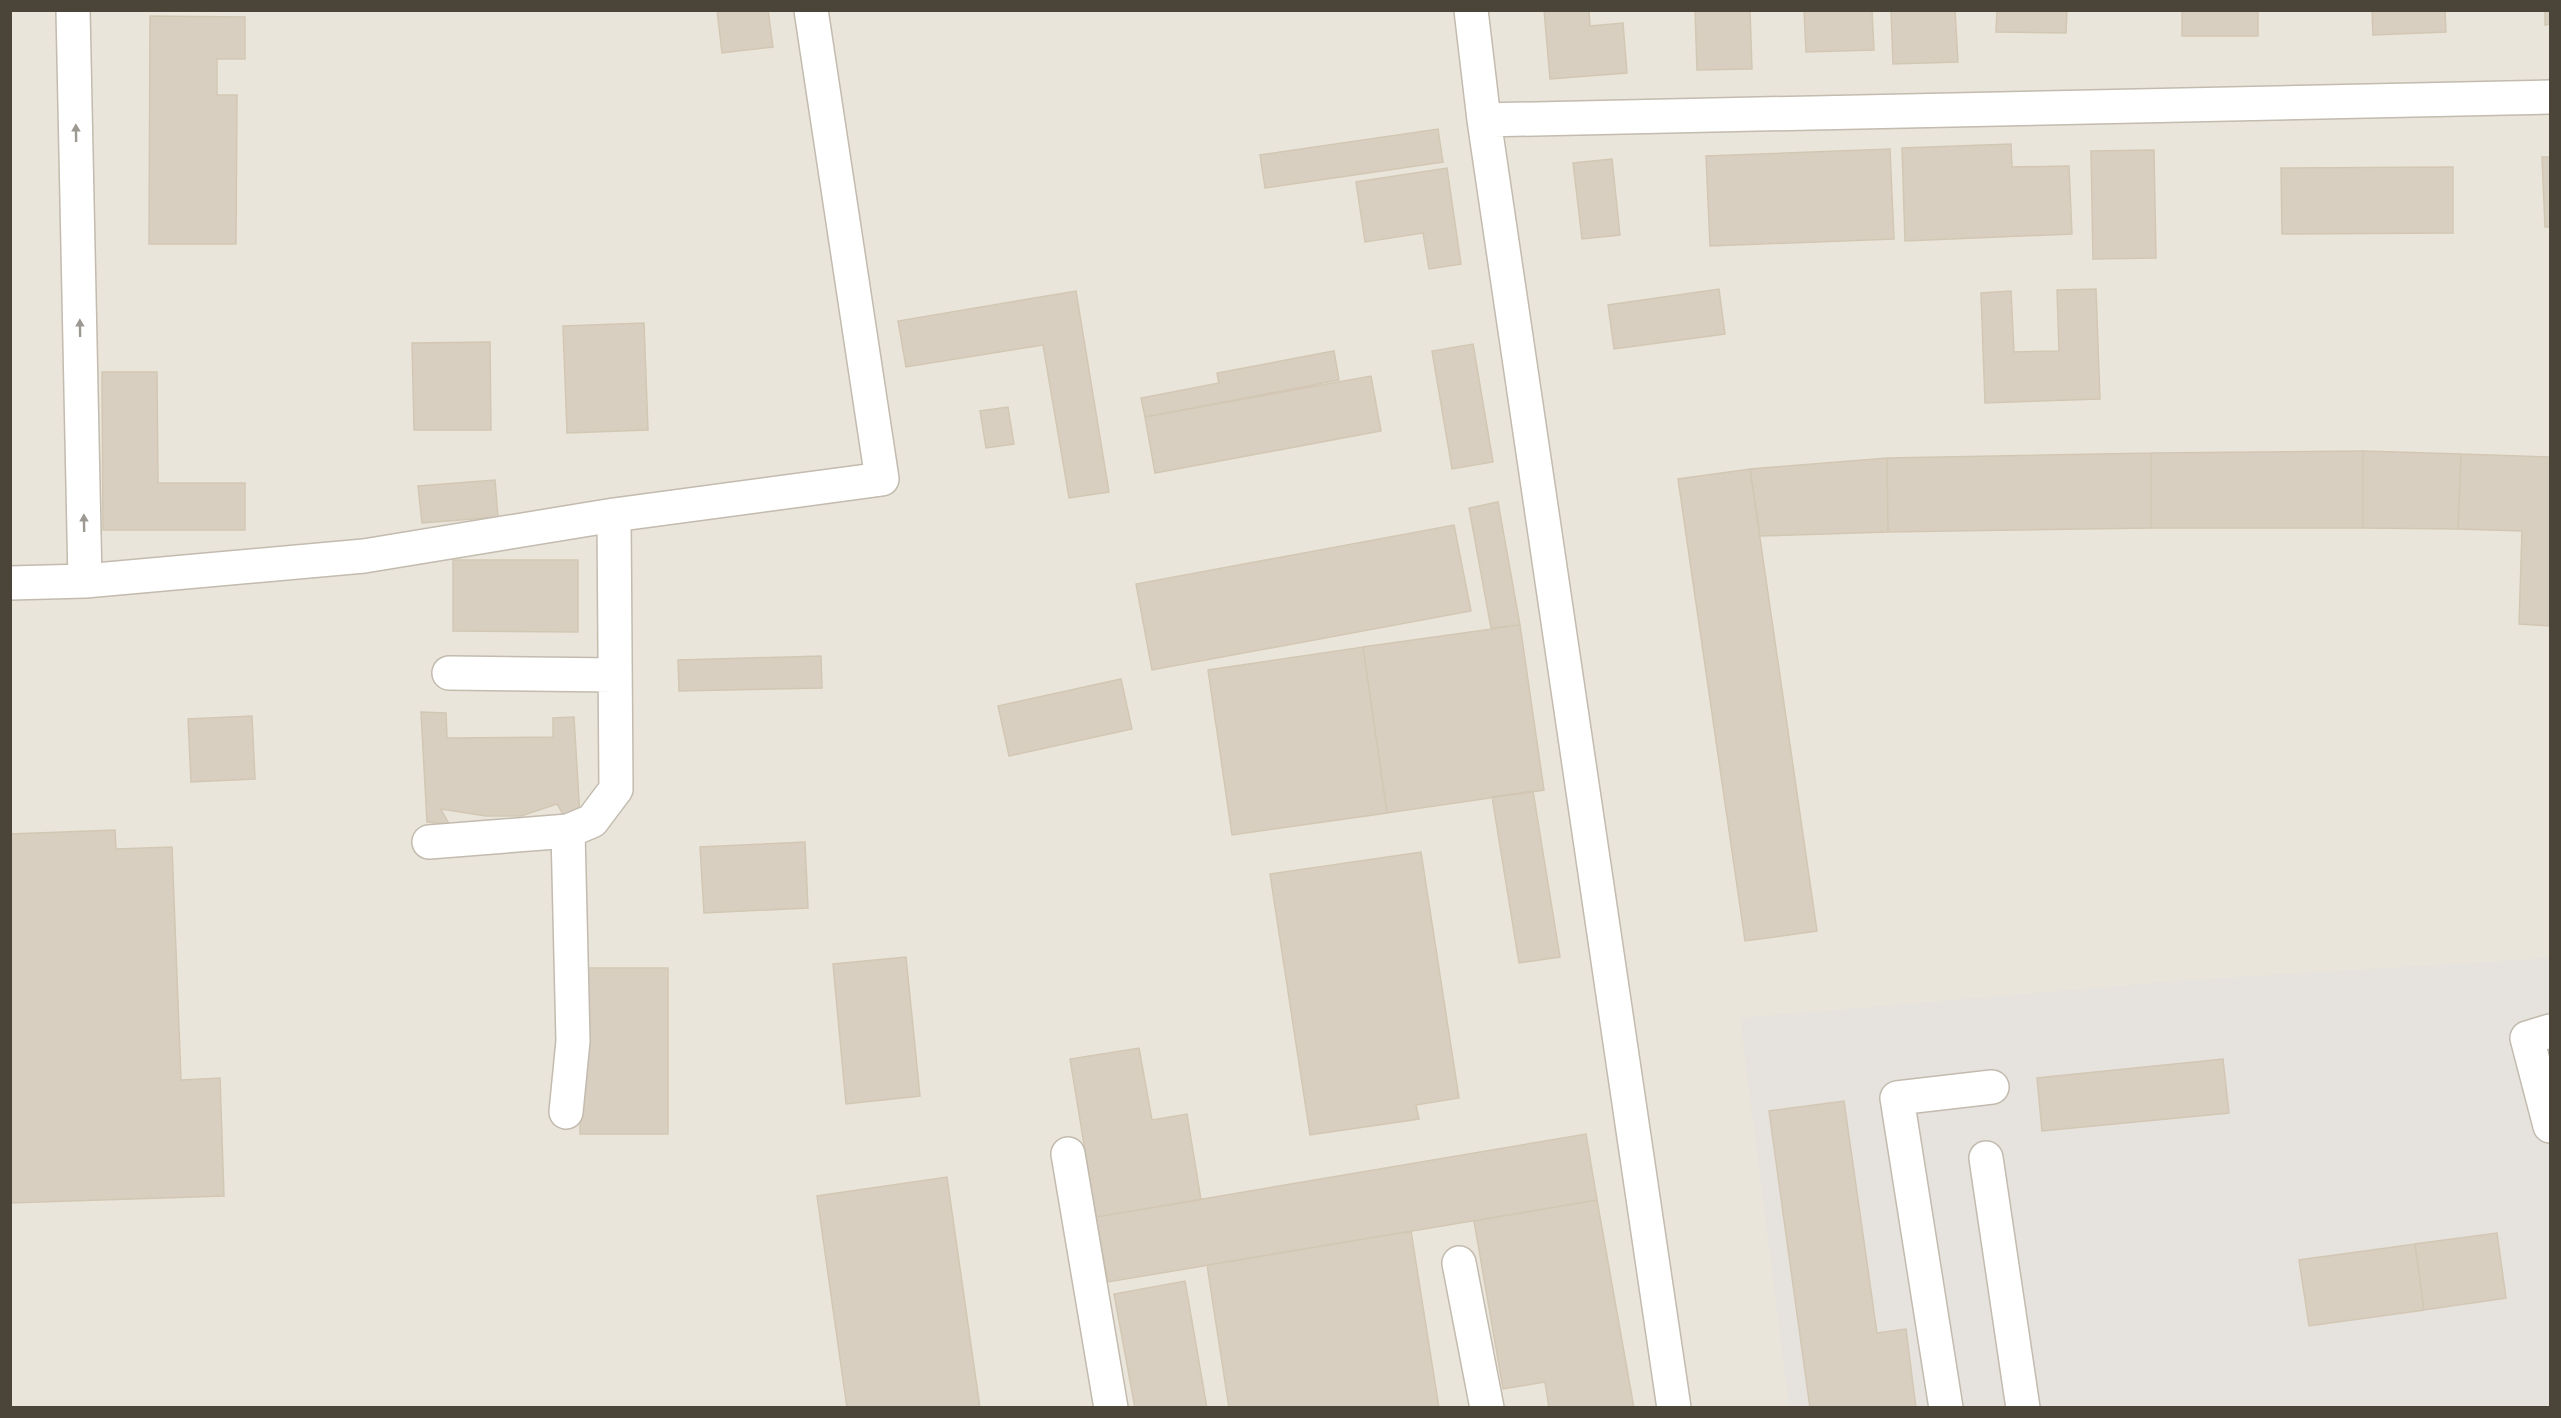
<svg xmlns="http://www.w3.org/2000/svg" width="2561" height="1418" font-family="Commissioner,sans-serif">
<rect width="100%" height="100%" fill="#f6f3ec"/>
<path fill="#eae5da" d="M11,11h2539v1396h-2539z"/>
<path fill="#e6e2dd" d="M2550,958v449h-761l-49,-389 448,-38z"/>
<path fill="#d8cfc1" stroke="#d3c7b4" stroke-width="1.5" d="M717,10h51l5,37 -51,6z
M1544,10h45l1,16 33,-3 4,50 -77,6z
M1695,10h55l2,59 -55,1z
M1804,10h68l2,40 -68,2z
M1891,10h64l3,52 -65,2z
M1997,10h70l-1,23 -70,-1z
M2182,10h76v26h-76z
M2372,10h73l1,22 -73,3z
M2545,10h5v14l-5,1z
M150,16l95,1v42h-28v36h20l-1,149h-87z
M1438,129l5,33 -178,26 -5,-33z
M2011,144l1,23 57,-1 3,68 -167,7 -3,-93z
M1890,149l4,90 -184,7 -4,-90z
M2154,150l2,108 -63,1 -2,-108z
M2542,157h8v70h-5z
M1612,159l8,76 -38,4 -9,-76z
M2453,167v66l-171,1 -1,-66z
M1447,168l14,96 -32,5 -6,-36 -58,9 -9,-60z
M1719,289l6,45 -111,15 -6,-44z
M2096,289l4,110 -115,4 -4,-110 30,-2 3,61 45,-1 -2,-61z
M1076,291l33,201 -40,6 -26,-153 -137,22 -8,-46z
M644,323l4,107 -81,3 -4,-107z
M490,342l1,88h-77l-2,-87z
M1473,344l20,118 -41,7 -20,-118z
M1334,351l5,29 -194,37 -4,-19 78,-15 -2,-10z
M102,372h55l1,111h87v47h-142z
M1371,376l10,55 -226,42 -10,-56z
M1008,407l6,37 -28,4 -6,-37z
M2363,451l98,3 -3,75 -95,-1z
M2363,451v77h-212v-75z
M2151,453v75l-263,4 -1,-74z
M2461,454l89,3v169l-31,-2 3,-93 -64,-2z
M1887,458l1,74 -128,4 -10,-67z
M1750,469l67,462 -72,10 -67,-462z
M495,480l3,37 -76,6 -4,-37z
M1498,502l22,123 -29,3 -22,-120z
M1454,525l17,86 -319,59 -16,-86z
M453,560h125v72l-125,-1z
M1520,625l24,165 -157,23 -24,-166z
M1363,647l24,166 -155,22 -24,-165z
M821,656l1,32 -143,3 -1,-31z
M1121,679l11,50 -123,27 -11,-50z
M421,712l25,1 1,25 106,-1v-19l21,-1 6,100 -14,3 -9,-16 -36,12h-35l-45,-7 8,15 -22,-2z
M252,716l3,63 -64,3 -3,-63z
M1533,791l27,166 -41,6 -27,-166z
M115,830l1,19 56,-2 9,233 39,-2 4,118 -214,7v-369z
M805,842l3,66 -104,5 -4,-66z
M1421,852l38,246 -43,7 3,14 -109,16 -40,-261z
M906,957l14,139 -74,8 -13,-140z
M581,968h87v166h-88z
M1139,1048l13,72 35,-6 14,86 -105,17 -26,-158z
M2223,1059l6,54 -187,18 -5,-53z
M1844,1101l33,232 29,-4 10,79h-106l-41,-297z
M1586,1134l11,66 -489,82 -12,-65z
M947,1177l33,231h-133l-30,-212z
M1597,1200l37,208h-85l-4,-26 -42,7 -29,-168z
M1411,1231l28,177h-210l-22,-143z
M2497,1233l9,65 -82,12 -9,-66z
M2415,1244l9,66 -115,16 -10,-66z
M1185,1281l22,127h-72l-21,-114z"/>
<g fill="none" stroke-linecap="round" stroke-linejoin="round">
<defs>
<path id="minor" d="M73,10l12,571
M1471,10l13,110 190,1288
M1484,120l1066,-23
M10,583l75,-2 279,-25 250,-41 268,-36 -71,-469
M449,673l166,2
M429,842l139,-11 24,-10 24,-32 -2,-274
M2550,1031l-23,7 23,88
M566,1112l7,-71 -5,-210
M1068,1154l43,254
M1986,1158l37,250
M1459,1263l28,145
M1946,1408l-49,-310 95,-11"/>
</defs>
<use href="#minor" stroke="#c2bbae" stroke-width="36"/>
<use href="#minor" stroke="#fff" stroke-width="33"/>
</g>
<defs><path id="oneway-solid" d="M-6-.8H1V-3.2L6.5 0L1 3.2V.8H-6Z" transform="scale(1.5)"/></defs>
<g fill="#9c9892">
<use href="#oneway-solid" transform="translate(76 133) rotate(-91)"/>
<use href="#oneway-solid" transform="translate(80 328) rotate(-91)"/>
<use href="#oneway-solid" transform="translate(84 523) rotate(-91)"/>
</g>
<rect width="2561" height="1418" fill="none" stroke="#4b4439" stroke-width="24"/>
</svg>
